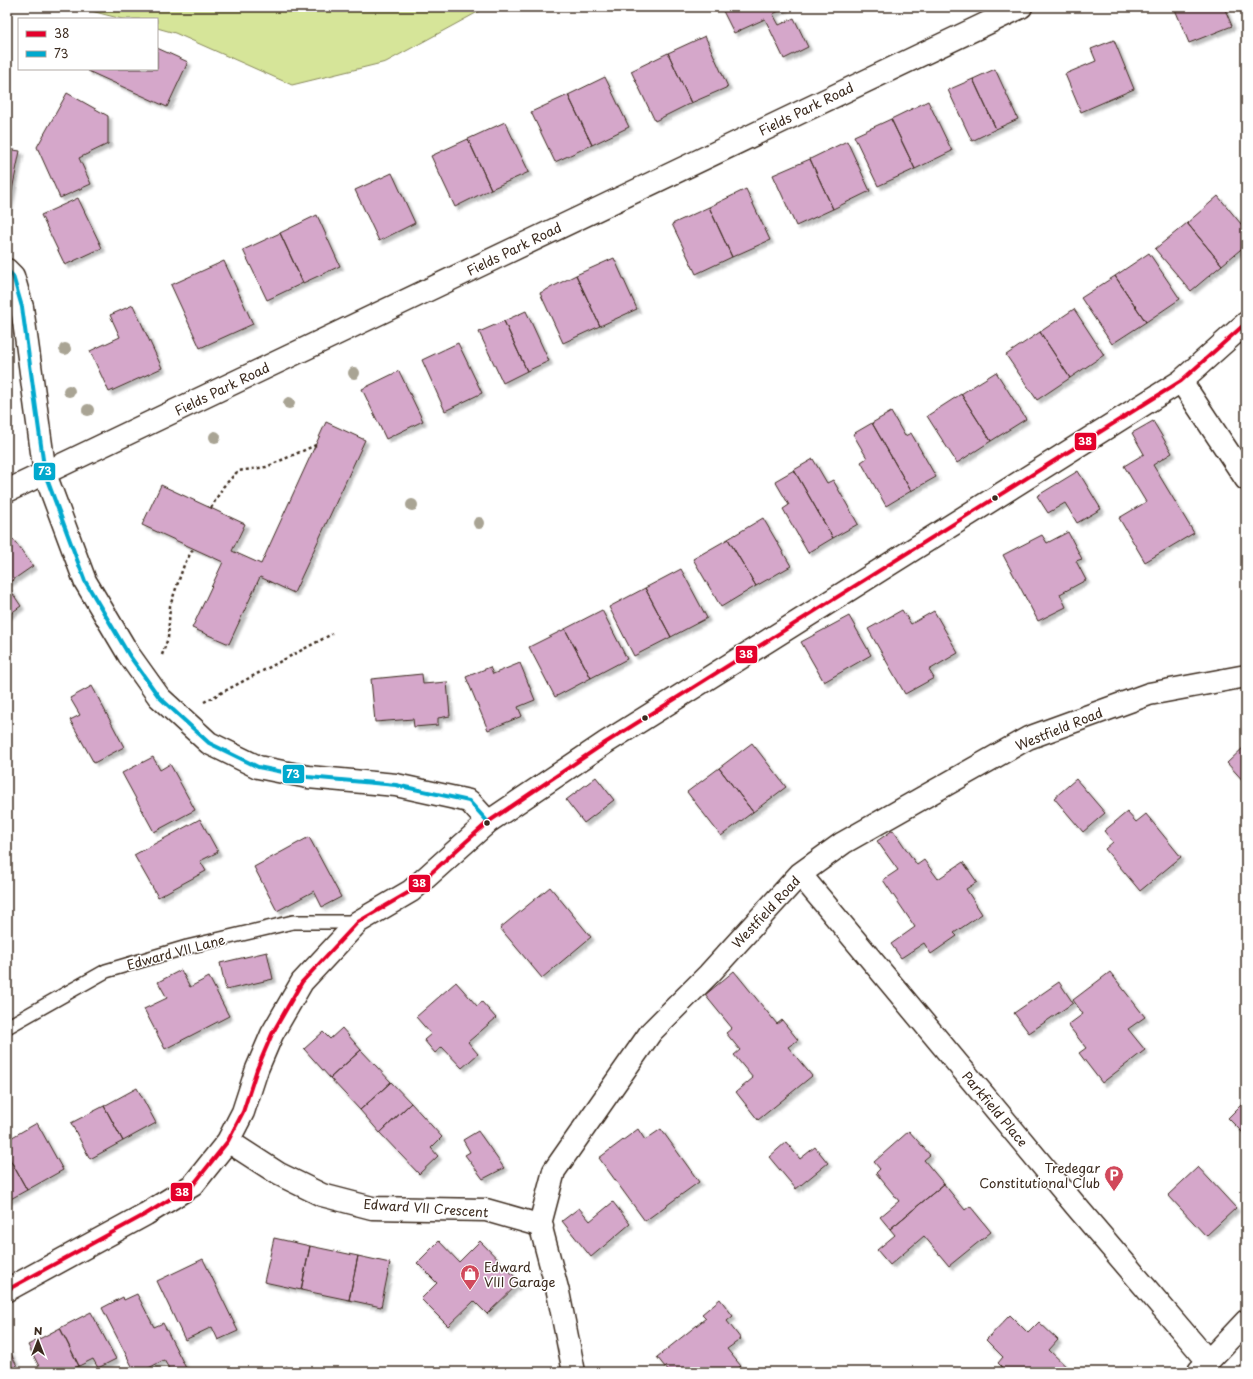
<svg xmlns="http://www.w3.org/2000/svg" width="1253" height="1379" font-family="'Playpen Sans',sans-serif">
<defs>
<filter id="shadow"><feDropShadow dx="3.5" dy="3.5" stdDeviation="1" flood-color="#0004"/></filter>
</defs>
<rect width="100%" height="100%" fill="#fff"/>
<filter id="ink" filterUnits="userSpaceOnUse"><feTurbulence type="fractalNoise" baseFrequency=".025" numOctaves="2"/><feDisplacementMap in="SourceGraphic" scale="8" xChannelSelector="R" yChannelSelector="G"/><feConvolveMatrix kernelMatrix="1 2 1 2 8 2 1 2 1" color-interpolation-filters="sRGB"/></filter>
<g filter="url(#ink)">
<path fill="#d6e599" stroke="#88885c" d="M76,7h411l-101,55 -94,23 -117,-52 -18,-5v-9h-35z"/>
<path fill="#d5a7ca" stroke="#3b2a1e" filter="url(#shadow)" d="M721,7h66l-14,7 6,11 15,-7 14,29 -24,12 -19,-40 -31,14z
M1174,7h50l8,19 -43,17z
M705,36l23,51 -37,16 -23,-50z
M1114,40l20,49 -53,23 -16,-38 31,-13 -5,-12z
M157,48l31,14 -21,45 -79,-36v-2h69z
M668,53l23,50 -36,18 -24,-50z
M995,69l23,50 -22,10 -23,-50z
M605,77l24,50 -37,18 -24,-50z
M973,79l23,50 -24,12 -24,-51z
M67,93l41,23v28l-29,14 12,26 -31,14 -23,-51z
M568,95l24,50 -37,17 -24,-50z
M928,101l24,50 -37,18 -24,-50z
M891,119l24,50 -37,17 -24,-50z
M505,122l24,50 -38,17 -23,-50z
M468,139l23,50 -36,18 -24,-51z
M847,141l23,50 -37,18 -23,-50z
M7,149l13,2 -11,54h-2z
M810,159l23,50 -37,17 -23,-51z
M392,173l23,50 -36,18 -24,-51z
M1246,173v9l-4,-5z
M746,189l24,51 -38,17 -23,-50z
M1218,196l28,34v15l-24,20 -35,-42z
M78,198l24,50 -37,17 -24,-50z
M709,207l23,50 -36,17 -24,-50z
M317,215l23,51 -37,17 -23,-50z
M1187,223l35,42 -31,26 -36,-42z
M280,233l23,50 -36,17 -24,-50z
M1149,253l31,46 -34,23 -31,-46z
M614,258l23,51 -37,17 -24,-51z
M224,261l29,63 -53,24 -29,-63z
M576,275l24,51 -37,17 -23,-50z
M1115,276l31,46 -34,22 -31,-46z
M133,305l29,63 -53,24 -19,-41 30,-14 -10,-22z
M1074,309l30,46 -34,23 -30,-46z
M526,311l23,50 -22,10 -23,-50z
M504,321l23,50 -24,12 -24,-51z
M1040,332l30,46 -33,22 -31,-45z
M458,343l24,50 -37,18 -23,-51z
M399,371l24,50 -37,18 -24,-50z
M996,372l30,47 -35,22 -30,-47z
M961,394l30,47 -34,22 -30,-47z
M891,412l14,24 6,-3 25,44 -25,14 -39,-68z
M1153,421l19,32 -19,12 41,68 -49,29 -26,-44 27,-16 -22,-36 20,-12 -12,-21z
M326,422l39,18 -71,153 -34,-16 -31,67 -37,-16 31,-66 -81,-37 19,-40 84,39 -13,27 29,13z
M872,423l39,68 -25,15 -25,-44 6,-4 -14,-24z
M813,459l14,24 6,-3 25,44 -25,14 -39,-68z
M794,470l39,68 -25,15 -25,-44 6,-4 -14,-24z
M1078,471l23,38 -24,14 -12,-20 -17,10 -11,-17z
M763,518l28,48 -35,20 -28,-47z
M1068,532l14,27 -6,2 10,19 -26,14 6,13 -28,14 -35,-66 39,-20 5,8z
M13,539l20,27 -26,18v-41z
M728,539l28,47 -35,21 -28,-48z
M681,569l26,49 -36,19 -26,-49z
M7,585l14,21 -14,10z
M645,588l26,49 -37,19 -25,-49z
M602,610l25,49 -36,19 -26,-49z
M902,610l9,14 23,-13 24,42 -29,17 5,8 -29,16 -37,-65z
M849,616l22,39 -47,27 -23,-40z
M565,629l26,49 -36,19 -26,-50z
M520,663l15,37 -17,7 4,9 -34,14 -22,-53 24,-10 3,7z
M422,674l1,10 24,-2 3,34 -12,2v7l-24,2 -1,-8 -38,3 -4,-43z
M92,686l32,61 -30,16 -24,-43 10,-5 -10,-17z
M752,743l34,44 -33,25 -34,-44z
M1246,745v39l-19,-21z
M153,757l7,13 10,-6 25,46 -41,22 -32,-59z
M719,768l34,44 -32,24 -34,-44z
M596,777l18,23 -30,23 -18,-23z
M1076,779l29,34 -22,19 -29,-34z
M1127,812l9,10 10,-8 35,43 -41,34 -35,-42 8,-7 -9,-11z
M200,819l18,33 -18,9 6,10 -48,26 -24,-42z
M893,830l24,35 7,-5 14,19 25,-17 14,20 -11,7 16,25 -28,19 3,3 -26,18 -7,-11 -23,15 -10,-14 24,-17 -32,-47 15,-10 -21,-29z
M309,837l32,60 -19,10 -8,-16 -37,20 -23,-44z
M550,887l41,50 -49,41 -42,-50z
M267,952l6,27 -47,11 -6,-27z
M181,970l9,17 19,-10 20,39 -64,33 -21,-40 23,-11 -9,-16z
M734,971l43,53 5,-4 16,20 -10,7 24,29 -54,44 -22,-28 17,-14 -19,-23 6,-5 -14,-17 6,-5 -27,-33z
M1110,972l35,45 -17,12 17,21 -43,33 -23,-30 7,-5 -18,-23 15,-11 -10,-14z
M456,982l21,24 5,-4 14,16 -28,24 10,12 -16,14 -20,-21 -7,6 -11,-13 7,-6 -15,-17z
M1059,982l14,21 -44,30 -15,-20z
M342,1028l19,22 -31,28 -26,-29 19,-17 7,7z
M361,1050l30,32 -31,28 -30,-32z
M391,1082l20,21 -31,30 -20,-23z
M137,1088l19,35 -33,18 -19,-35z
M1246,1100v36l-18,-18z
M411,1103l31,34 -11,11 7,8 -19,18 -39,-41z
M104,1106l19,35 -33,18 -19,-36z
M37,1123l26,47 -36,20 -20,-36v-14z
M638,1129l7,11 16,-11 38,53 -54,39 -46,-63z
M478,1131l26,37 -21,11 -18,-24 5,-3 -7,-12z
M909,1131l21,24 -6,5 20,24 -54,45 -10,-12 19,-16 -23,-28 4,-4 -6,-7z
M786,1142l14,17 15,-12 13,16 -32,26 -27,-32z
M7,1154l20,36 -20,11z
M1198,1167l38,41 -30,28 -38,-41z
M944,1184l21,26 5,-4 21,26 -42,34 -25,-30 -34,29 -13,-15 18,-15 -5,-6z
M613,1202l17,22 -39,33 -29,-36 17,-13 11,13z
M274,1238l36,8 -9,44 -37,-8z
M439,1241l20,21 21,-21 40,41 -33,32 -13,-13 -26,25 -27,-27 16,-16 -20,-20z
M310,1246l48,10 -9,44 -48,-10z
M358,1256l32,7 -9,44 -32,-7z
M203,1259l35,72 -20,9 -6,-13 -27,13 -28,-59z
M137,1294l17,33 9,-4 25,49h-17l-7,-12 -23,12h-6l-33,-64 21,-11 1,3z
M720,1299l13,17 -6,5 14,18 -14,10 14,17 -7,6h-55l-2,-2 -8,2 -12,-15 49,-39 -4,-4z
M91,1312l25,47 -18,9 -5,-9 -14,7 -19,-38z
M1010,1315l18,18 11,-11 19,18 -9,10 23,22h-65l-9,-9 5,-6 -17,-17z
M60,1328l19,38 -10,4 1,2h-28l-14,-27z
M9,1350l11,22h-13v-21z
M287,1366l3,6h-15z"/>
<g fill="none" stroke-linecap="round" stroke-linejoin="round">
<defs>
<path id="service" d="M7,1027l99,-56 81,-24 106,-25h65"/>
<path id="minor" d="M7,270l6,6 9,31 23,167 40,107 44,74 30,42 50,46 49,24 50,10 88,8 73,16 19,21
M1181,381l65,98
M800,874l276,332 132,155
M228,1141l51,33 43,21 50,13 114,2 56,16
M7,1290l139,-76 47,-29 35,-44 15,-29 14,-43 15,-35 30,-52 56,-60 53,-31 77,-69 117,-79 576,-362 65,-58
M1199,1371l47,-50
M574,1372l-16,-80 -18,-68 14,-53 97,-139 58,-58 91,-100 43,-31 185,-105 121,-44 97,-18"/>
<path id="secondary" d="M7,491l1014,-484"/>
</defs>
<use href="#service" stroke="#3b2a1e" stroke-width="16"/>
<use href="#minor" stroke="#3b2a1e" stroke-width="25"/>
<use href="#secondary" stroke="#3b2a1e" stroke-width="25"/>
<path stroke="#3b2a1e" stroke-width="2.5" stroke-dasharray="3 3" stroke-linecap="butt" d="M211,508l12,-21 15,-16 28,-4 50,-22
M162,655l6,-17 2,-32 14,-41 9,-16
M204,702l128,-68"/>
<use href="#service" stroke="#fff" stroke-width="13"/>
<use href="#minor" stroke="#fff" stroke-width="22"/>
<use href="#secondary" stroke="#fff" stroke-width="22"/>
<defs>
<path id="bus-1" d="M7,1290l139,-76 47,-29 35,-44 15,-29 14,-43 15,-35 30,-52 56,-60 53,-31 77,-69 117,-79 576,-362 65,-58"/>
<path id="bus-2" d="M7,270l6,6 9,31 23,167 40,107 44,74 30,42 50,46 49,24 50,10 88,8 73,16 19,21"/>
</defs>
<use href="#bus-1" stroke="#fff" stroke-width="7"/>
<use href="#bus-2" stroke="#fff" stroke-width="7"/>
<use href="#bus-1" stroke="#e4002b" stroke-width="4"/>
<use href="#bus-2" stroke="#00a9ce" stroke-width="4"/>
</g>
<g fill="#a9a494">
<circle cx="65" cy="349" r="6"/>
<circle cx="354" cy="373" r="6"/>
<circle cx="69" cy="391" r="6"/>
<circle cx="289" cy="403" r="6"/>
<circle cx="88" cy="410" r="6"/>
<circle cx="215" cy="437" r="6"/>
<circle cx="412" cy="505" r="6"/>
<circle cx="479" cy="523" r="6"/>
</g>
</g>
<defs>
<symbol id="parking-pin" viewBox="-11 -11 22 30"><path d="M0 17L-7.5 6A9.5 9.5 0 1 1 7.5 6Z" fill="#d1495b" stroke="#fff"/><path d="M-3.5-5.5H1a3.5 3.5 0 0 1 0 7H-1V5.5H-3.5ZM-1-3.4V-.6H.8a1.4 1.4 0 0 0 0-2.8Z" fill="#fff"/></symbol>
<symbol id="shop-pin" viewBox="-11 -11 22 30"><path d="M0 17L-7.5 6A9.5 9.5 0 1 1 7.5 6Z" fill="#d1495b" stroke="#fff"/><path d="M-5-2.5h2.3a2.7 3.5 0 0 1 5.4 0H5L5.5 6h-11ZM-1.5-2.5h3a1.5 2.3 0 0 0-3 0Z" fill="#fff"/></symbol>
</defs>
<g fill-rule="evenodd">
<use href="#parking-pin" x="1103" y="1164" width="22" height="30"/>
<use href="#shop-pin" x="459" y="1263" width="22" height="30"/>
</g>
<g fill="#3b2a1e" stroke="#fff" stroke-width="1.5">
<circle cx="995" cy="498" r="3.5"/>
<circle cx="645" cy="718" r="3.5"/>
<circle cx="487" cy="823" r="3.5"/>
</g>
<g text-anchor="middle" stroke-width="3" stroke-linejoin="round" paint-order="stroke">
<g font-size="13" fill="#3b2a1e" stroke="#fff">
<text transform="translate(806 109) rotate(-26)" y="5">Fields Park Road</text>
<text transform="translate(514 249) rotate(-26)" y="5">Fields Park Road</text>
<text transform="translate(222 389) rotate(-26)" y="5">Fields Park Road</text>
<text transform="translate(1059 729) rotate(-22)" y="5">Westfield Road</text>
<text transform="translate(766 912) rotate(-47)" y="5">Westfield Road</text>
<text transform="translate(176 952) rotate(-15)" y="5">Edward VII Lane</text>
<text transform="translate(995 1109) rotate(50)" y="5">Parkfield Place</text>
<text transform="translate(426 1208) rotate(4)" y="5">Edward VII Crescent</text>
</g>
<g font-size="13" fill="#3b2a1e" stroke="#fff" text-anchor="end">
<text x="1100" y="1173">Tredegar<tspan x="1100" dy="15">Constitutional Club</tspan></text>
<text x="484" y="1272" text-anchor="start">Edward<tspan x="484" dy="15">VIII Garage</tspan></text>
</g>
</g>
<g stroke="#fff" stroke-width="1.5">
<rect x="1074" y="432" width="23" height="19" rx="4" fill="#e4002b"/>
<rect x="33" y="462" width="23" height="19" rx="4" fill="#00a9ce"/>
<rect x="735" y="645" width="23" height="19" rx="4" fill="#e4002b"/>
<rect x="282" y="764" width="23" height="20" rx="4" fill="#00a9ce"/>
<rect x="408" y="874" width="23" height="19" rx="4" fill="#e4002b"/>
<rect x="170" y="1182" width="23" height="20" rx="4" fill="#e4002b"/>
</g>
<g font-size="11" text-anchor="middle" font-weight="bold" fill="#fff">
<text x="1085" y="445">38</text>
<text x="45" y="475">73</text>
<text x="746" y="658">38</text>
<text x="293" y="778">73</text>
<text x="419" y="887">38</text>
<text x="182" y="1196">38</text>
</g>
<rect width="1253" height="1379" fill="none" stroke="#fff" stroke-width="24"/>
<rect x="12" y="12" width="1229" height="1355" fill="none" stroke="#3b2a1e" stroke-width="1.5" filter="url(#ink)"/>
<rect x="18" y="18" width="140" height="52" fill="#ffffff" stroke="#b1aaa5"/>
<rect x="26" y="31" width="20" height="6" fill="#e4002b" stroke="#b1aaa5"/>
<text x="54" y="38" font-size="12" fill="#3b2a1e">38</text>
<rect x="26" y="51" width="20" height="6" fill="#00a9ce" stroke="#b1aaa5"/>
<text x="54" y="58" font-size="12" fill="#3b2a1e">73</text>
<g transform="translate(38 1341)" stroke="#ffffff" stroke-width="3" paint-order="stroke">
<path d="M0-3L7 15L0 10L-7 15Z" fill="#3b2a1e"/>
<text y="-6" font-size="11" font-weight="bold" text-anchor="middle" fill="#3b2a1e">N</text>
</g>
</svg>
